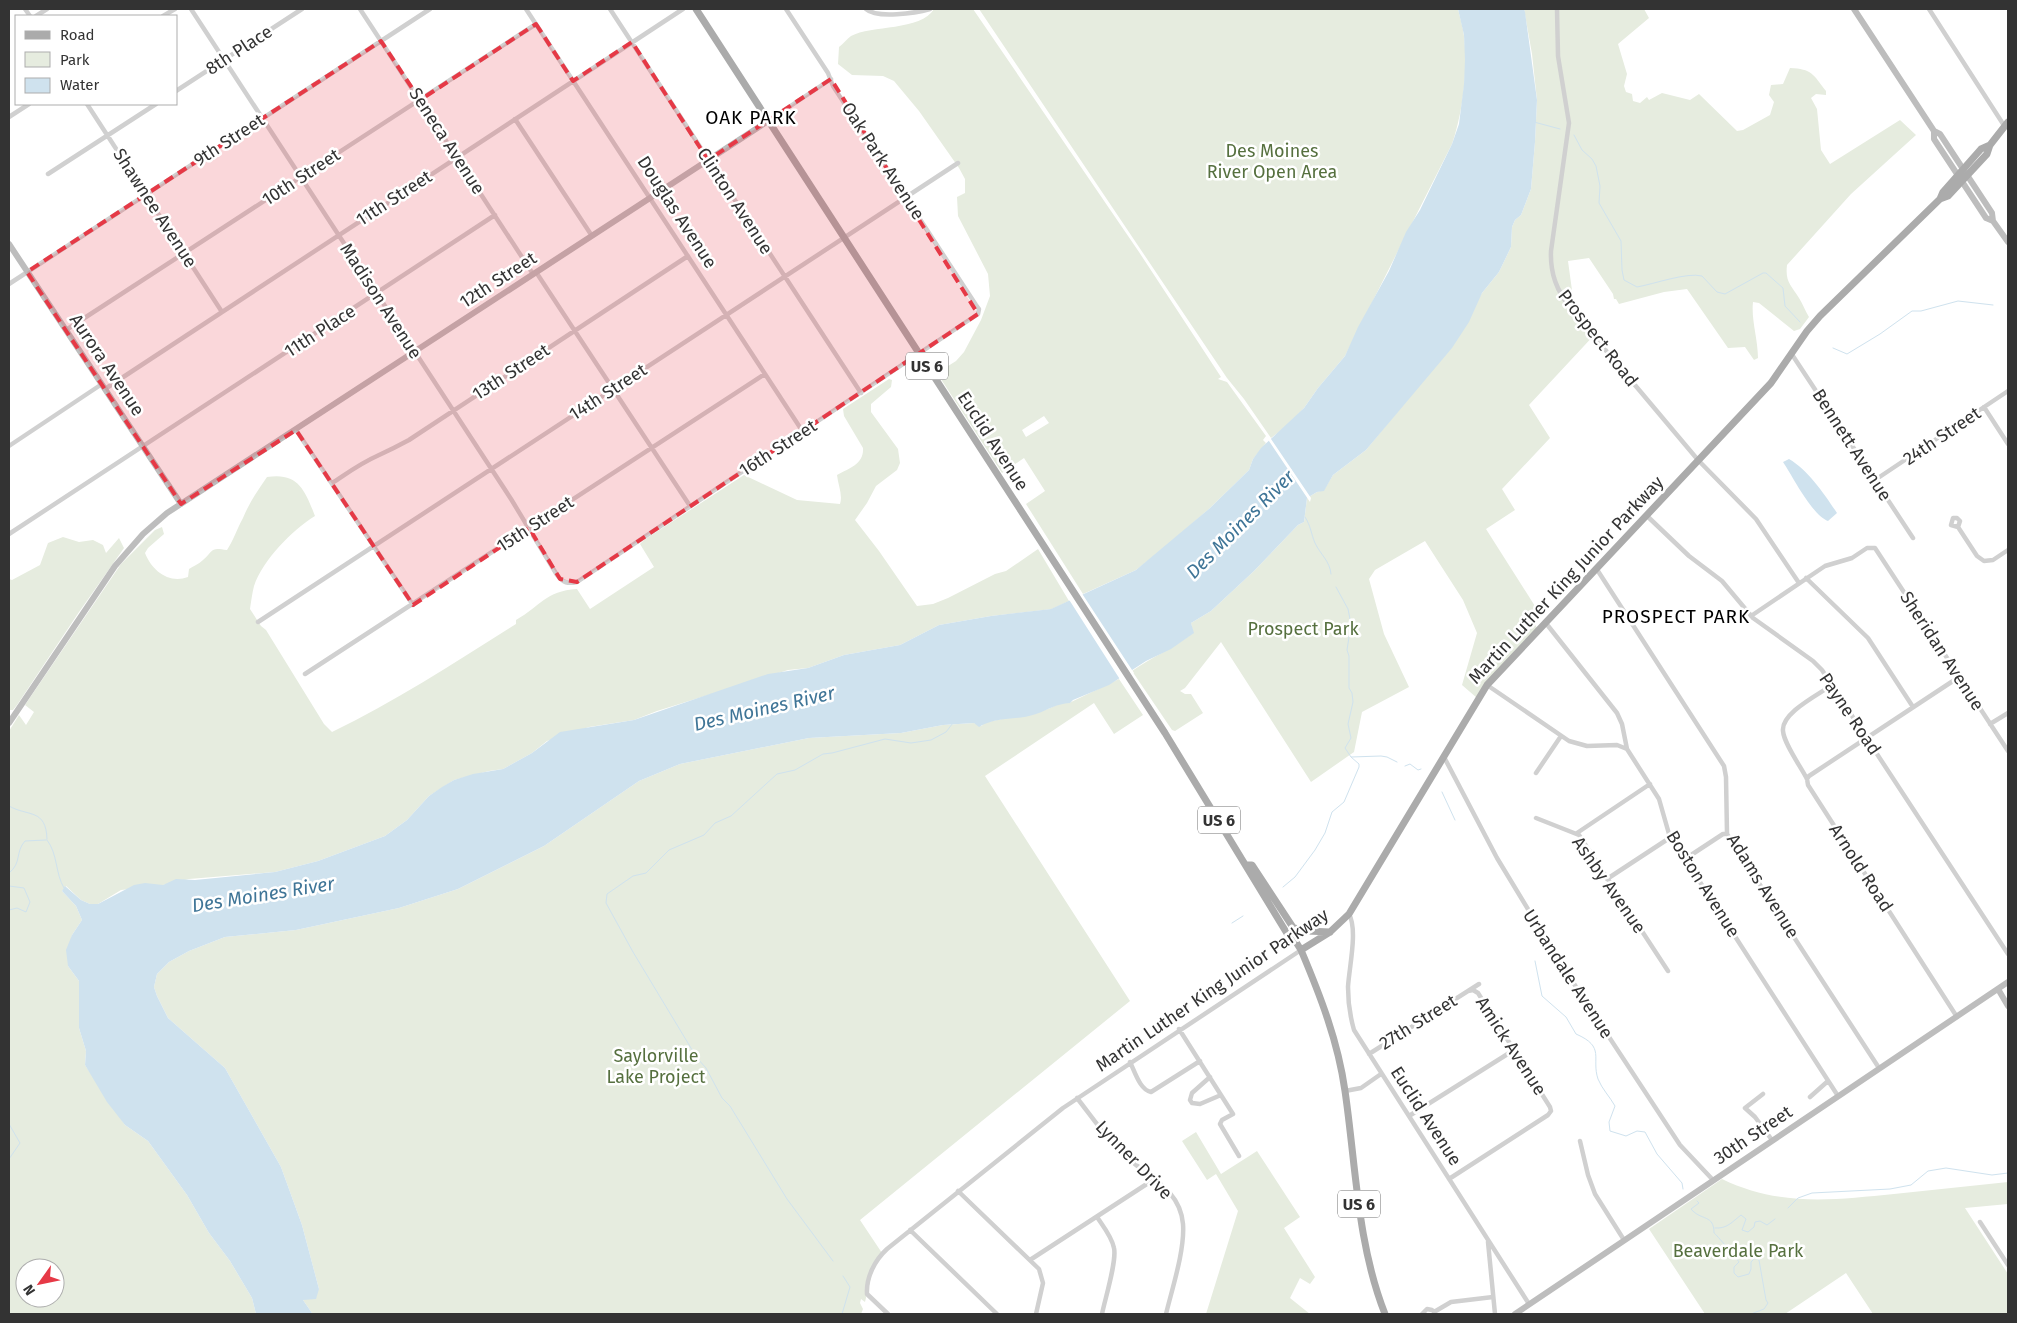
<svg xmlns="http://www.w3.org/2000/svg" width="2017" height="1323" font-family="'Fira Sans',sans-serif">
<rect width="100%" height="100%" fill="#fff"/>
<path fill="#e6ecdf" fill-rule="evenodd" d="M934,9h39l166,243 82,125 -3,2 9,3 39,54 -3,4 3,3 -13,16 -4,11 -39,38 -47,41 -27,21 -53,24 -57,-90 19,-13 -21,-33 -22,15 -65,-100 19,-12 8,-9 17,-32 9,-24 -2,-22 -30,-58 -1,-19 8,-4v-14l-6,-11 -40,-57 -25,-30 -11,-5 -31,-1 -14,-11 1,-17c4,-3 8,-8 12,-11 20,-11 70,-5 83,-27zM1044,416l5,7 -23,14 -4,-7z
M979,9h479c2,9 5,18 6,27 4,35 -1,75 -12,108l-107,212 -27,32 -14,20 -16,17 -17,13 -27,-39 -17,-21z
M1524,9h120l5,9 -31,26 9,30 -3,12 2,6 6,2 1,7 7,2 7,-6 2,3 13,-7 28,7 9,-6 38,37 6,-1 27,-15 4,-13 -5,-7 2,-10 12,-1 7,-16c22,1 23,6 36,23v4l-10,-1 -5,4 6,11 4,41 9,14 70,-44 16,15 -65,59 -64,71c-2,17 4,20 12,33 4,6 6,13 10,19l-9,12 -6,2 -35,-28 -6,-1c-2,18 5,37 5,56l-4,2 -9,-13 -17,1 -41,-59 -23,3 -45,12 -3,-5h-2l-1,-5 -24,-36 -21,3 6,44 23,27 -68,73 21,33 -48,51 13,21 -29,19 54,85 -7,8 5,7 -61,69 -15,-13 15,-52 -14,-33 -38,-59 -50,29 -6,9 15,55 25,53 -47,25 -8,40 -43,30 -90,-140 -36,46 -5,3 5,3h6l12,19 -28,18 -3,-1 -40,-59c20,-14 42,-23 61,-38l-2,-10 20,-12 43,-40 44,-46 6,-3 3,-24 10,-6 7,-2 9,-15 33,-25 68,-83 48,-74 17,-21 12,-25 1,-20 3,-7 6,-5 10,-26 4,-47 2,-42 -5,-46z
M889,379l3,1 -1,7 -20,17v8l27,37 2,14 -3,7 -21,16 -9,17 -12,17 24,31 38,55 16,-2 15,-6 47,-24 11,-3 32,-22 31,52 -17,8 -61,7 -52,9 -39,20 -56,10 -36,13 -20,2 -131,41 -23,9 -45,7 -42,14 -15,12 -29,16 -14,2 -35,9 -25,16 -22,24 -22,16 -67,25 -43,11 -86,7 -26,6 -42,5 -23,14h-8l-9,-4 -15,-14 -4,5 14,15 6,14 -10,15 -4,31 11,15v47l7,23 -1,14 40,60 23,16 39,54 22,38 21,28 22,37 4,16h-247v-583l10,-16 7,10 8,-13 -9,-7 96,-141 34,-34 7,-3 2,7 -16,14 -3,5c7,18 24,31 43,24l1,-8c4,-3 10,-5 14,-9 11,-10 7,-13 24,-10 7,-11 10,-21 16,-32 6,-15 15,-28 24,-41 31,-5 38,13 48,39 -23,14 -52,44 -61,70 -2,8 -3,16 -4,23l11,17 5,4 58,94 8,8c64,-31 124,-70 184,-108v-4c25,-14 29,-29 61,-31l13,20 64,-42 -14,-23 4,-4 100,-65 53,25 43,4c3,-9 -2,-19 -3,-29 13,-7 27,-11 26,-27l-19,-32 -1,-7zM25,1268h30v30h-30z
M63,537l16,5 14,-2 10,5 3,8 13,-15 5,10 -45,64 -62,93 -4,5h-3l-1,-2v-129l3,1 28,-15 8,-22z
M1119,679l24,36 -29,19 -20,-31 -109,73 145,225 -270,219 22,33 -9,16 -8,33 -4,-3 -1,4 3,6 -2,5 -549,-1 -9,-13 16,-11 -17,-64 -21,-58 -56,-99 -57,-50 -11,-22 -3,-9 3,-13 12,-12 20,-11 36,-14 71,-7 103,-22 59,-19 86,-43 95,-65 41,-17 129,-26 92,-5 42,-8 31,-2 8,3 1,-3 65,-14 13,-6h8z
M1196,1132l25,42 36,-23 43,66 -16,11 31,49 -5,7 -10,-6 -10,20 20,16h-104l32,-103 -22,-37 -9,6 -25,-39z
M1722,1179c58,28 111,21 172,15 38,-4 76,-8 114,-12v22l-43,4 43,66v40h-135l-27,-41 -61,41h-80l-56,-85z"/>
<path fill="#cfe2ee" d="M1458,9h66l1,3 12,88 -2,42 -4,47 -10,26 -6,5 -3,7 -1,20 -12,25 -17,21 -13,29 -17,26 -86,102 -33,25 -9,16 -7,1 -10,6 -3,24 -6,3 -44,46 -43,40 -20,12 3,10 -23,16 -25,12 -37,24 -36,15 -3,3c-14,1 -20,6 -34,11 -20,7 -38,2 -57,13l-5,-4 -31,2 -42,8 -92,5 -129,26 -41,17 -95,65 -86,43 -59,19 -103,22 -71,7 -36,14 -20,11 -12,12 -3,13 3,9 11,22 57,50 56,99 21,58 17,64 -3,10 -13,1 9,13 9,1h-65l-4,-16 -22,-37 -21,-28 -22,-38 -39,-54 -23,-16 -18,-23 -22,-37 1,-14 -7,-23v-47l-11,-15 -2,-16 6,-15 10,-15 -6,-14 -14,-15 3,-5 16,14 9,4h8l36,-19 11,-2 18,2 13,-6 19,1 80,-8 43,-11 67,-25 22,-16 22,-24 13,-9 12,-7 19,-6 30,-5 29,-16 28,-21 74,-12 134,-46 40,-6 36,-13 56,-10 39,-20 52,-9 60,-7 85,-39 74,-62 39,-38 4,-11 8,-11 43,-40 14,-20 27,-32 13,-29 31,-56 17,-39 14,-22 32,-66 7,-20 5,-40 1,-24 -1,-25z
M1789,459c19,11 36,36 48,54l-9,8c-16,-6 -35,-44 -45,-59z"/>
<path fill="#fff" d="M1269,436l42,62 -1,4 -43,-64z
M1081,592l53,81 -13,8 -53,-83z"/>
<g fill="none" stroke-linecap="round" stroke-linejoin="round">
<path stroke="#cfe2ee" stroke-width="1" d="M1534,122l26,7
M1574,135l8,15 10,9 4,7 4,20 -1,17 22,38 1,29 2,10 13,7c17,-3 50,-15 65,-11l15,16 8,2 38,-21h3l17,15 2,18 15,16
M1833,348l14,6 33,-20 32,-23h9l37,-10 35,4
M1305,517c6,9 6,17 10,26 5,11 15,18 16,31
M1336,587l12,22 3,15 -4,26 2,6v32l3,5 1,9 -5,22 3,14 -6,10 6,9 30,-1 6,1 10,5
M1405,766l5,-2 8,6 3,-1
M1442,792l13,28
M9,806c19,11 37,2 38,33
M47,840c11,14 8,33 17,48
M9,873c13,-10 6,-21 16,-32l21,-1
M9,886l15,2 6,14 -4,10 -9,-4 -8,2
M1283,887l12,-10 20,-27 10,-17 7,-21 12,-10 15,-35v-3l-8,-7
M1232,923l11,-7
M1535,961l7,35 24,21 10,17c30,13 15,24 22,45 4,10 12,18 17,27l-6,16 1,9 16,5 11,-5 8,1 12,22 25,29 1,6
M9,1124l11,19 -11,16
M1697,1201l2,2 -8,6c10,12 23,5 23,24 2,1 24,27 25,29l-5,5v6l4,4 11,-3 2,-5v-7l4,-4 4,2 7,40 2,3 -4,6 -13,5
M1788,1208l10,-10 14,-5 78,-4 21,-4 17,-14 18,-3 46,7 16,-2
M1715,1228c12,1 17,-6 26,-13l5,4 -4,11 6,2 6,-5 1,-5 5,-1 7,4 8,-6
M833,1261l-46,-62 -57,-93 -8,-8 -16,-30 -9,-10 -64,-106 -27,-49 1,-9 26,-18 13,-3 23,-23 35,-15 11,-12 16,-7 46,-42 18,-4 28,-16 9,-1 53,-14 26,4 20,-3 15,-8 7,-9
M842,1314l8,-27 -7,-11"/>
<path stroke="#d0d0d0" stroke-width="4.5" d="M25,9l5,7
M191,9l320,490 46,76c6,8 11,9 20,7l401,-268 1,-5 -3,-4 -143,-219 -5,-13 -42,-64
M360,9l173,265
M526,9l277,423
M610,9l251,384
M866,9c11,10 50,4 64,0
M1557,9l1,47 11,67 -18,128c-1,23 6,40 20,58l127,151 58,59 43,64
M1929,9l76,118
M36,16l11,-7
M163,16l12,-7
M176,91l126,-82
M87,104l135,208
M9,117l20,-13
M515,119l77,117
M768,121l63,-42
M48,174l108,-70
M536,272l154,234
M9,284l421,-275
M66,330l470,-306
M1791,353l122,185
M105,389l578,-380
M1984,407l24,37
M296,430l117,175
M9,446l93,-62
M1875,480l133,-89
M332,483c14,-9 29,-20 45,-27 11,-5 21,-10 32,-16l279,-184
M1646,515l43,41 33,25 31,37 60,43 9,9 186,284
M1958,527l2,-6 -3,-3h-4l-2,7 7,2 19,29 7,5 9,-1 15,-10
M9,534l486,-319
M1596,568l128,198 2,11 1,57 152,234
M1806,578l62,60 45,69
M1751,616l74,-50 27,-8 15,-10h8l133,203
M258,622l700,-459
M1545,622l72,91 5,11 5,25 32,50 10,35 169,262
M305,674l460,-300
M1487,685l82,56 18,5 30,-1 10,4
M1832,685c-14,10 -51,28 -49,46 1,13 18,36 24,48l1,6 149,232
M1990,724l18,-11
M1444,757l53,101 66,109 117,178 33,35
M1536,773l25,-37
M1807,779l2,-3 150,-99
M1536,818l43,17 89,136
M1577,833l73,-49
M1685,859l38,-25h4
M1607,879l64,-42
M1349,914c9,16 0,54 -1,73 0,15 2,29 6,43l175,274
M1179,1029l54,85 -11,6 -2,4 19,32
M1369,1054l110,-70
M1130,1062c5,10 10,28 21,30l49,-31
M1210,1077l-18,16 -2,7 2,3 8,1 21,-9
M1345,1091l16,-3 20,-14
M1763,1094l-18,14 10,9 17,23
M1810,1097l18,-16
M1077,1098c15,19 29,40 46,56 23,22 57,34 60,70 2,26 -11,65 -17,90
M1409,1116l105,-66
M1580,1141l8,34 7,19 29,46
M1449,1179l99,-64 3,-4 -1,-4 -72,-114 -5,-3 -5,1
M958,1191l81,78 4,14 -7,31
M1097,1217c6,9 15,20 17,31 3,13 -9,51 -12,66
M1980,1222l28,43
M910,1230l87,84
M1488,1242l7,72
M1030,1260l126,-82
M1434,1312l17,-10 42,-5
M888,1314l-21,-20c-1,-17 8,-34 20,-45l176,-141 238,-158
M1422,1314l5,-5 5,1 3,2"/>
<path stroke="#bdbdbd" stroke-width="6" d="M1854,9l80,122 6,3 52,79 1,8
M1934,131v8l52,79 7,3 15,21
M9,244l172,260
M9,723l106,-157 28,-32 24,-21 601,-392
M1998,989l10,17
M1515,1314l493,-332"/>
<path stroke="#ababab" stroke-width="7" d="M696,9l469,724 126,207 5,2 5,8c19,45 37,91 44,141 11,75 12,152 40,223
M1940,199l8,-3 39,-42 3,-9 18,-23
M1247,865h5l46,70 -2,7
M1294,928l13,3 23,1
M1301,950l29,-18 19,-18 138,-229 284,-302 36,-52 13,-15 120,-117 3,-7 38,-43 9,-4"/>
</g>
<path fill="#e63946" fill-opacity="0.2" stroke="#e63946" stroke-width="4" stroke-dasharray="10 6" stroke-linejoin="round" d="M536,24l37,57 59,-39 76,118 123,-81 147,235 -401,268 -17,-3 -31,-51 -116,77 -117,-175 -115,74 -154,-232 354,-231 39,59z"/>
<g text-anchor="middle" stroke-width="5" stroke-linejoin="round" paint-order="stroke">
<g fill="#fff" stroke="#707070" stroke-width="1">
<rect x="906" y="352.5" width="42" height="27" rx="4"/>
<rect x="1198" y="806.5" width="42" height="27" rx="4"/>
<rect x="1338" y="1190.5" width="42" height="27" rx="4"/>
</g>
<g font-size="16" font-weight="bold" fill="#333">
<text x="927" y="372">US 6</text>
<text x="1219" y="826">US 6</text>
<text x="1359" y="1210">US 6</text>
</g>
<g font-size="18" fill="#333" stroke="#fff">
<text transform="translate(239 50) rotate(-33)" y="6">8th Place</text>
<text transform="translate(229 140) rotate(-33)" y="6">9th Street</text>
<text transform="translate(447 141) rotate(57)" y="6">Seneca Avenue</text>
<text transform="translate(883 161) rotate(57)" y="6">Oak Park Avenue</text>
<text transform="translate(301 177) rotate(-33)" y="6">10th Street</text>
<text transform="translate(394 198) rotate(-33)" y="6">11th Street</text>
<text transform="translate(735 201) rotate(57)" y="6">Clinton Avenue</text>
<text transform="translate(155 208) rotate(57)" y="6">Shawnee Avenue</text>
<text transform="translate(677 212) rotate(57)" y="6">Douglas Avenue</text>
<text transform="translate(498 280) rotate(-33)" y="6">12th Street</text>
<text transform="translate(381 301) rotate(57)" y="6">Madison Avenue</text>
<text transform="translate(320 331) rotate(-33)" y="6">11th Place</text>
<text transform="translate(1598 338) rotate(52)" y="6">Prospect Road</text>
<text transform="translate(107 365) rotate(56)" y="6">Aurora Avenue</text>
<text transform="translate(511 372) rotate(-33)" y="6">13th Street</text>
<text transform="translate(608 392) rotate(-33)" y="6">14th Street</text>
<text transform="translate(1942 436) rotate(-34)" y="6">24th Street</text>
<text transform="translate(993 441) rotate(57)" y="6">Euclid Avenue</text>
<text transform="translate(1852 445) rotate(57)" y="6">Bennett Avenue</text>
<text transform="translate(778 448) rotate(-33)" y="6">16th Street</text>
<text transform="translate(535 524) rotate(-33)" y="6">15th Street</text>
<text transform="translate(1566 580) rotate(-47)" y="6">Martin Luther King Junior Parkway</text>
<text transform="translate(1942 651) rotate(57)" y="6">Sheridan Avenue</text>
<text transform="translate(1850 714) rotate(56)" y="6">Payne Road</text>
<text transform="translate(1861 868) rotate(57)" y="6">Arnold Road</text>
<text transform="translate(1703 884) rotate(58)" y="6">Boston Avenue</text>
<text transform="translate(1609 885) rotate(55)" y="6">Ashby Avenue</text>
<text transform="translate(1763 886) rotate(58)" y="6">Adams Avenue</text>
<text transform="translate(1568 974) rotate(57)" y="6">Urbandale Avenue</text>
<text transform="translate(1212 990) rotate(-34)" y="6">Martin Luther King Junior Parkway</text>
<text transform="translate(1418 1022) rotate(-32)" y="6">27th Street</text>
<text transform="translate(1511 1046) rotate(57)" y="6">Amick Avenue</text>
<text transform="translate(1426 1116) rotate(57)" y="6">Euclid Avenue</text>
<text transform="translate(1753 1135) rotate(-34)" y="6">30th Street</text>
<text transform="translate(1134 1160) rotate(46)" y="6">Lynner Drive</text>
</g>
<g font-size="18" fill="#56703f" stroke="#fff">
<text x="1272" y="157">Des Moines<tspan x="1272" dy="21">River Open Area</tspan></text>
<text x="1303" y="635">Prospect Park</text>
<text x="656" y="1062">Saylorville<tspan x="656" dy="21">Lake Project</tspan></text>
<text x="1738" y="1257">Beaverdale Park</text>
</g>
<g font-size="19" letter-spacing="1" fill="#000" stroke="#fff">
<text x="751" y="124">OAK PARK</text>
<text x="1676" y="623">PROSPECT PARK</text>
</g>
<g font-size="19" font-style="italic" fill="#3f7597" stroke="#fff">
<text transform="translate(1240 524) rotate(-45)" y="7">Des Moines River</text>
<text transform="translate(764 708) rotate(-13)" y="7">Des Moines River</text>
<text transform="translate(263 894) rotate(-9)" y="7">Des Moines River</text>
</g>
</g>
<rect width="2017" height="1323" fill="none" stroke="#333333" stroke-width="20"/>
<rect x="15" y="15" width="162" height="90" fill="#ffffff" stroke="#adadad"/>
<rect x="25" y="31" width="25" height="8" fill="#ababab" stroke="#adadad"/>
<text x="60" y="40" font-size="15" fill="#333333">Road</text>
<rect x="25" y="52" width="25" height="15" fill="#e6ecdf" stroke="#adadad"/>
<text x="60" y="65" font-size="15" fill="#333333">Park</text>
<rect x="25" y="78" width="25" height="15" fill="#cfe2ee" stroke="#adadad"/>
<text x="60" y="90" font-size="15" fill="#333333">Water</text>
<g transform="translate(40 1283) rotate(237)"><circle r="24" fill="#ffffff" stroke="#adadad"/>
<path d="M0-4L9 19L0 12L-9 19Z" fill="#e63946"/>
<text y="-8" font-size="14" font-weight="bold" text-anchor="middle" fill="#333333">N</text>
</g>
</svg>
